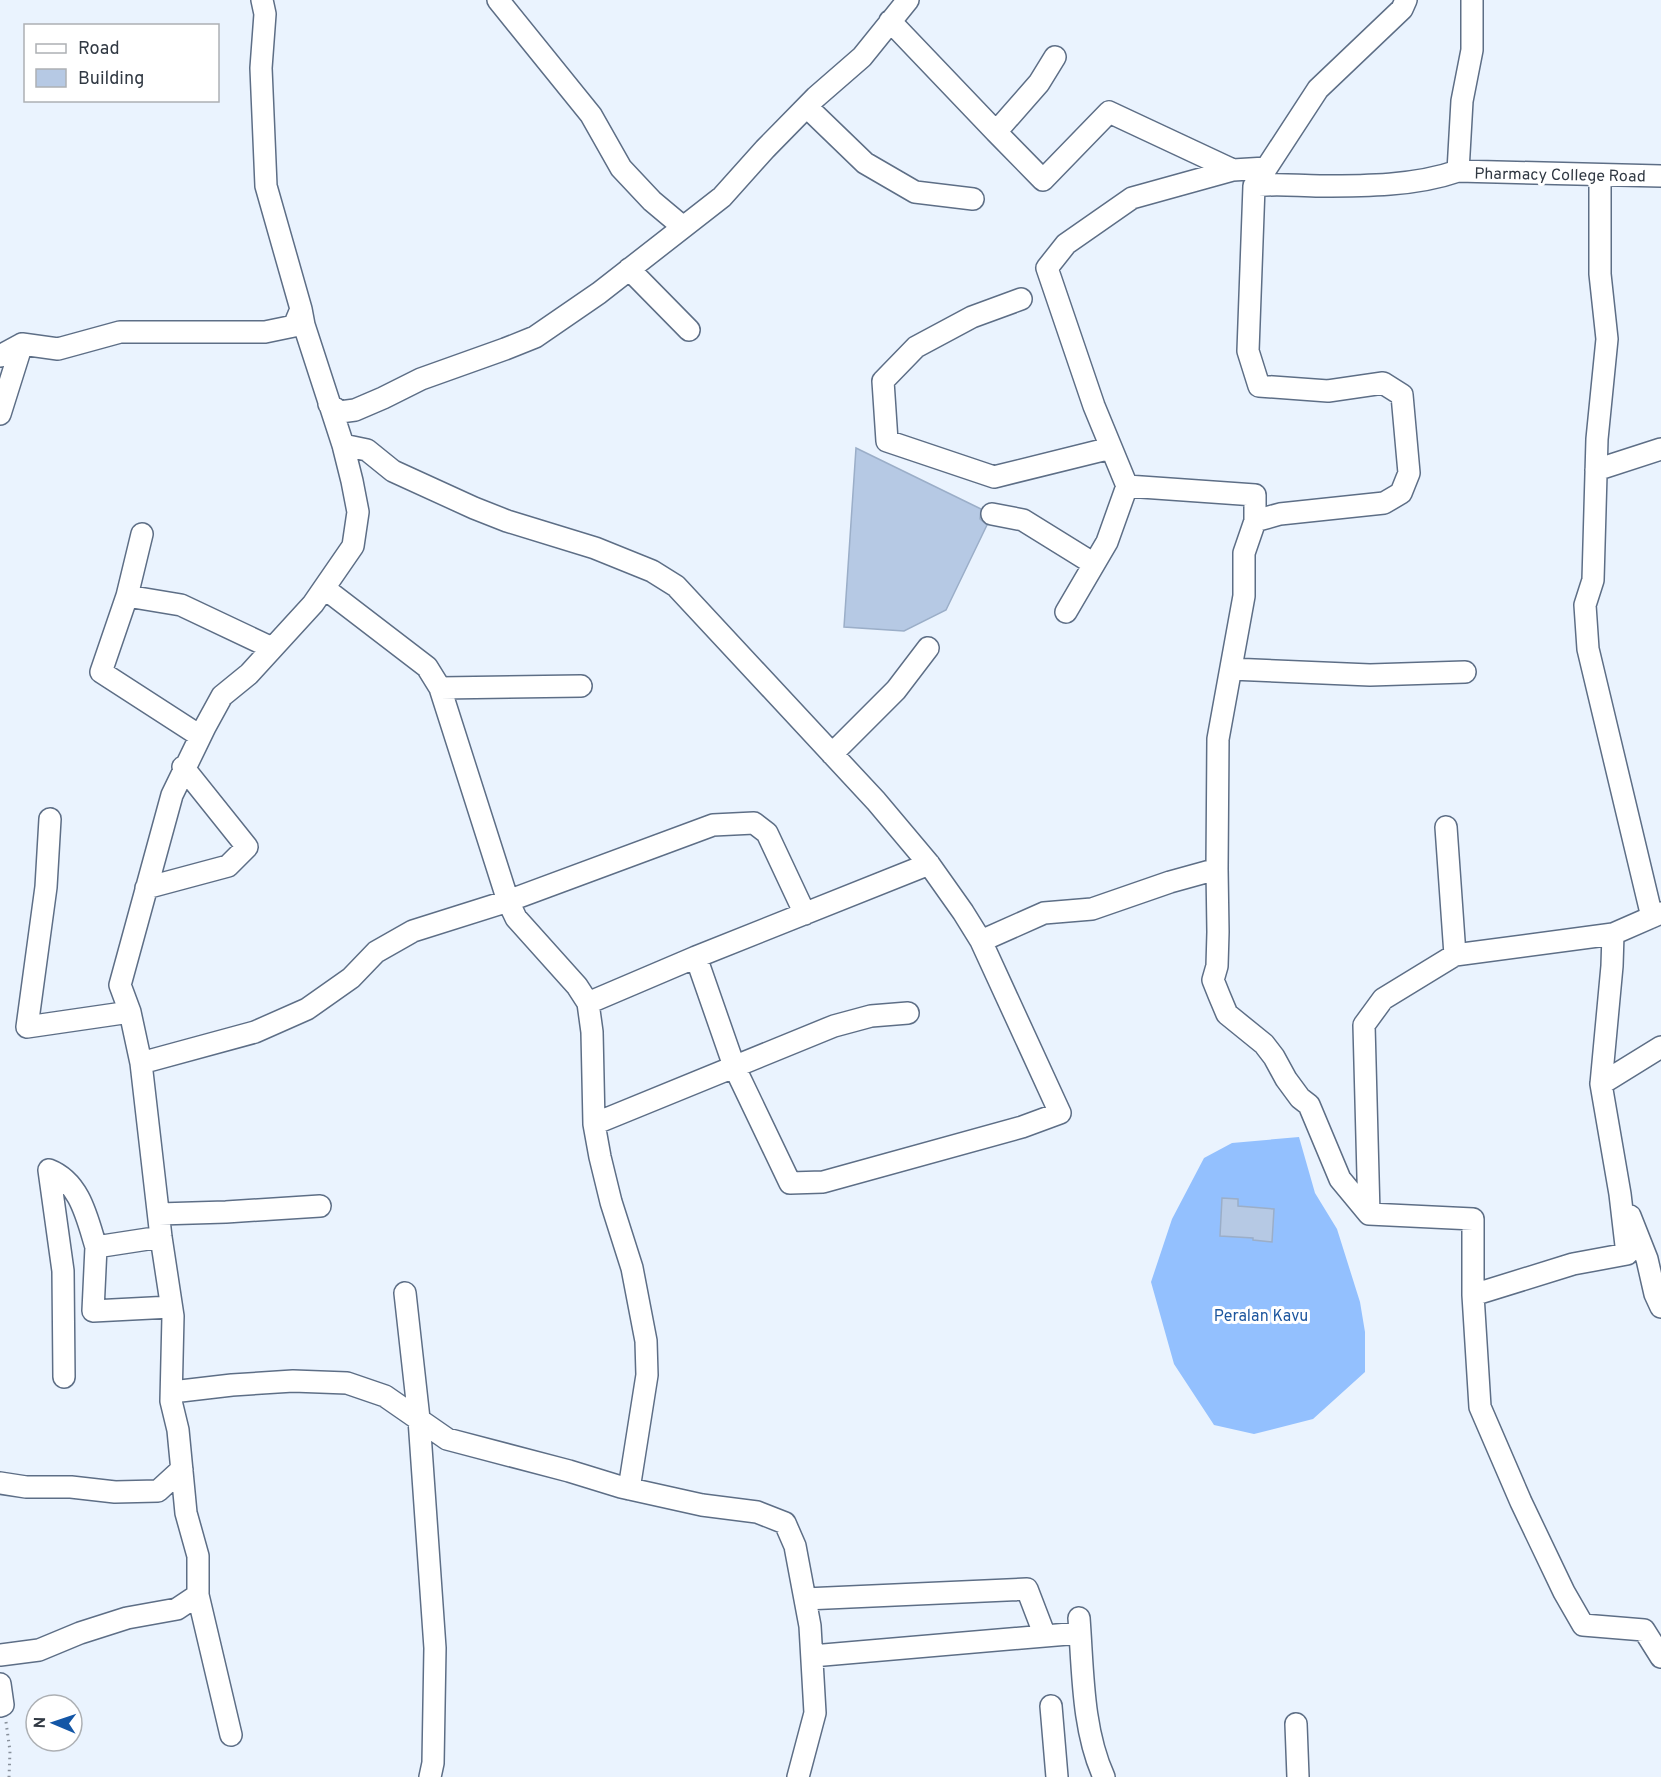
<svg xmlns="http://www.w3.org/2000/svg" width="1661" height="1777" font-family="Overpass,sans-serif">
<rect width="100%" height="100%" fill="#eaf3fe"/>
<path fill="#93c0fe" d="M1299,1137l16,56 22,36 23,73 5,30v40l-52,47 -59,15 -40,-9 -40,-61 -23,-82 21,-63 32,-61 28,-15z"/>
<path fill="#b6c9e4" stroke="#9baec8" stroke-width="1.5" d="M856,448l125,61 -1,10 7,6 -41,85 -42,21 -60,-4z
M1222,1198l16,1v7l36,3 -2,33 -19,-2v-2l-33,-2z"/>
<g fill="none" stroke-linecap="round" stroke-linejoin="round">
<defs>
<path id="minor" d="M498,0l93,115 30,53 31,33 31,26
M890,21l106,111 43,-49 16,-26
M807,107l58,56 50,29 58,7
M996,132l47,48 66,-68 124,58
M1458,171l203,5
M1600,175v99l7,65 -10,100 -4,141 -8,25 3,44 64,268
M1258,181l60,-92 84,-80 4,-9
M629,269l60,61
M1021,299l-49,18 -56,30 -33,34 4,60 107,36 117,-29
M0,356l22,-12 36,5 62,-17h145l29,-6 7,-17 -35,-123 -5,-118 4,-54 -3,-14
M329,404l11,8 15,-2 28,-12 38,-19 84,-30 30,-12 64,-44 123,-96 43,-48 51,-52 46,-40 46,-57
M0,414l22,-70
M343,445l24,5 26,21 81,37 33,13 88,27 57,23 24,15 200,215 53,63 34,48 18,29 63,-28 48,-4 78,-27 47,-13 1,-130 26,-143v-43l11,-32 25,-7 104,-11 17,-10 8,-20 -7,-78 -19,-12 -55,8 -69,-5 -11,-35 6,-165c22,-3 44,0 66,0 45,0 95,0 138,-15l4,-70 10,-51v-50
M1596,470l65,-21
M992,514l31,6 71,44
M1255,521v-26l-128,-9 -33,-80 -47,-138 19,-24 66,-46 101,-28 33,-2
M324,588l103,79 13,21 68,213 8,17 61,68 11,17 4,29 2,92 6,33 11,45 21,66 14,73 1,34 -18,114
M127,596l15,-62
M1066,612l41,-70 20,-56
M1231,669l139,6 95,-3
M440,688l141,-2
M200,736l-99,-64 26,-76 54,9 91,43
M832,754l64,-64 32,-42
M50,819l-4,68 -19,140 103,-15
M1446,827l9,128
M1217,869l1,63 -1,34 -4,14 6,15 8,19 37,30 10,13 12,22 14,19 9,7 31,74 29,35 104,5v76l7,112 41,95 43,90 19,33 61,5 17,27
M146,888l82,-22 19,-19 -64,-80
M696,957l233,-93
M588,1003l108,-46 38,109 56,117 33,-1 199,-55 38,-14 -79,-172
M141,1063l114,-31 52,-23 44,-31 25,-26 37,-21 95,-30 205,-76 41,-2 13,10 38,81
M1601,1084l11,-118 1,-32
M594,1124l240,-98 37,-10 37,-3
M159,1214l67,-2 94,-6
M1369,1214l-5,-189 19,-26 72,-44 158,-21 48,-21
M1630,1216l17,43 8,35 6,13
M161,1237l-65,10 -3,64 78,-4
M405,1293l14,126 16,229 -2,115 -3,14
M1473,1295l100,-31 54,-10 -7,-60 -19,-110 60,-37
M64,1377l-1,-106 -14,-101c31,12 38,48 47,77
M172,1392l60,-7 61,-4 54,2 38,13 62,43 122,32 52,16 81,18 55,7 28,11 10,23 15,80 5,87 -17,64
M0,1483l26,4h45l44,5 43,-1 24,-22
M198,1595l33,140
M805,1599l222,-10 18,47
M1079,1618c4,52 3,111 25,159
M0,1655l39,-5 41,-17 47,-15 50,-9 21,-14v-39l-12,-43 -8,-83 -7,-29 2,-85 -12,-79 -20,-174 -11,-51 -10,-27 52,-190 33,-68 17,-31 27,-22 64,-70 40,-58 5,-34 -6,-31 -9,-36 -39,-120 -3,-16
M812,1656l268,-23
M0,1684l3,21 -3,1
M1051,1706l6,71
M1296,1724l2,53"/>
</defs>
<use href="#minor" stroke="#5d6e86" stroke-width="24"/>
<path stroke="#88909b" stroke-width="3" stroke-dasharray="1.5 4.5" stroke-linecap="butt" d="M6,1722l4,29 -1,26"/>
<use href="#minor" stroke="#fff" stroke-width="21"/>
</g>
<g text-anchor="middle" stroke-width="6" stroke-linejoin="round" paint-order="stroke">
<g font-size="16" fill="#313943" stroke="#fff">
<text transform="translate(1560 174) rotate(1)" y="6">Pharmacy College Road</text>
</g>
<g font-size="16" fill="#1e579f" stroke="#fff">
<text x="1261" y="1321">Peralan Kavu</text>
</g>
</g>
<rect x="24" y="24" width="195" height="78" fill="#ffffff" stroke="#adb0b4" stroke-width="1.5"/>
<rect x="36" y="44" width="30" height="9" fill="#ffffff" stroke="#adb0b4" stroke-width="1.5"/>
<text x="78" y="54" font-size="18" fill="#313943">Road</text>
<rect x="36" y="69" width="30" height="18" fill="#b6c9e4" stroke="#adb0b4" stroke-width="1.5"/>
<text x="78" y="84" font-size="18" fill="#313943">Building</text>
<g transform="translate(54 1723) rotate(272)"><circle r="28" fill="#ffffff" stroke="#adb0b4" stroke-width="1.5"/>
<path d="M0-4.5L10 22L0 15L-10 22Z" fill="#1356a6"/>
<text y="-9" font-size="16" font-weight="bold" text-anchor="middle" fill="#313943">N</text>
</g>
</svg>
